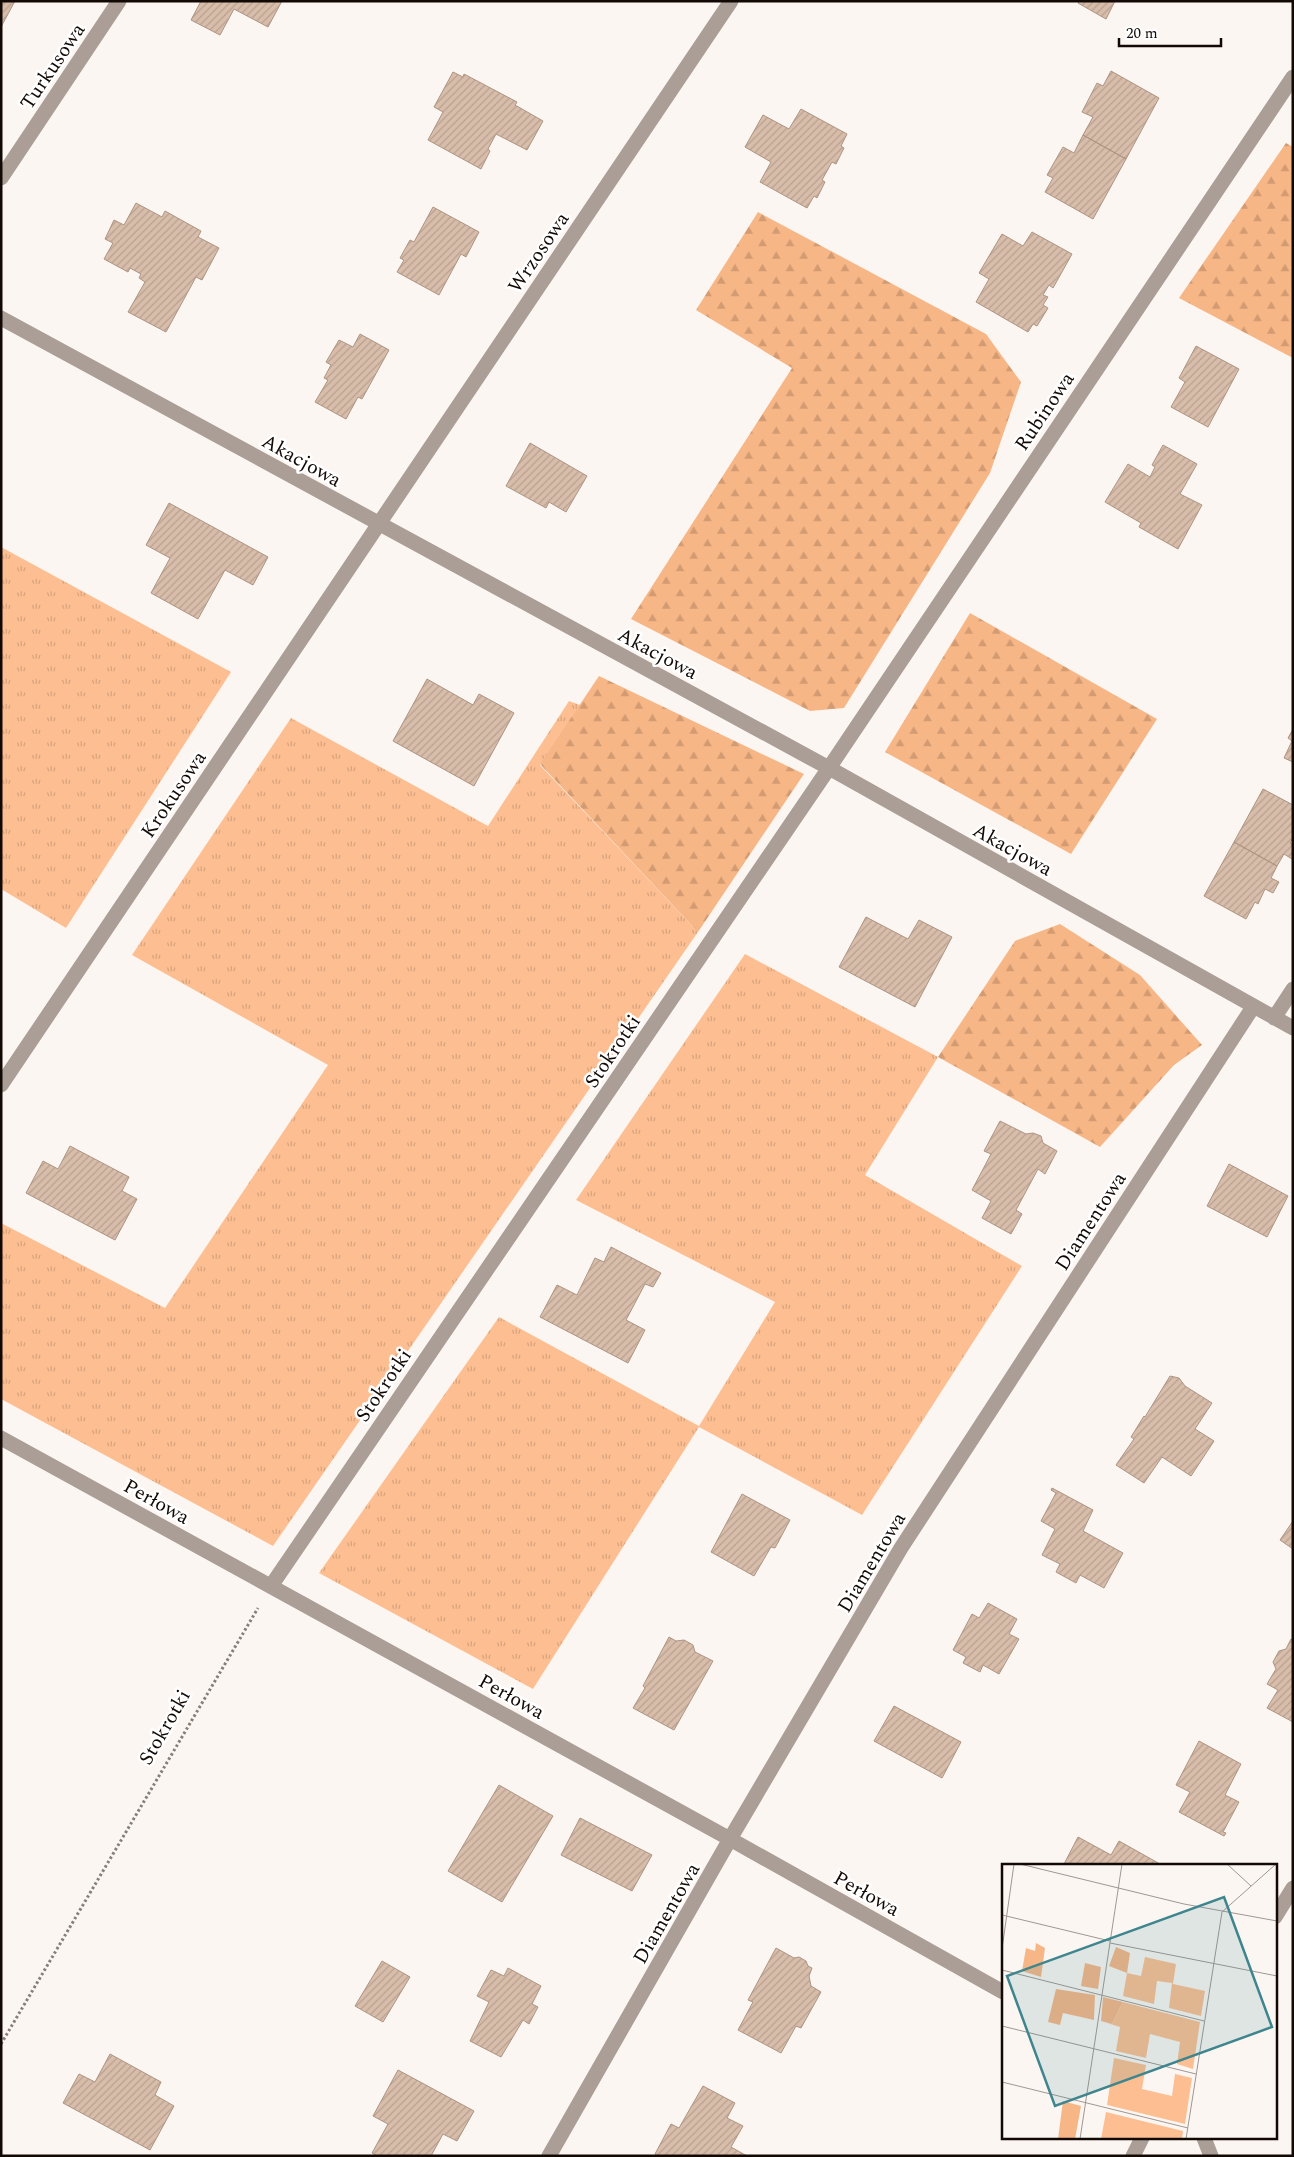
<svg xmlns="http://www.w3.org/2000/svg" width="1294" height="2157" font-family="Spectral,serif">
<defs>
<pattern id="grass-tufts" width="24" height="20" patternUnits="userSpaceOnUse" patternTransform="scale(1.25)"><rect width="24" height="20" fill="#fdbf92"/><path d="M3 7l-1-3M5 7V3M7 7l1-3M15 17l-1-3M17 17v-4M19 17l1-3" fill="none" stroke="#d8a37c"/></pattern>
<pattern id="forest-firs" width="22" height="20" patternUnits="userSpaceOnUse" patternTransform="scale(1.25)"><rect width="22" height="20" fill="#f7b686"/><path d="M5 1l3.5 6h-7zM16 11l3.5 6h-7z" fill="#d39b72"/></pattern>
<pattern id="building-hatch" width="6" height="6" patternUnits="userSpaceOnUse" patternTransform="scale(1.25)"><rect width="6" height="6" fill="#d8bdaa"/><path d="M-1 1l2-2M0 6l6-6M5 7l2-2" fill="none" stroke="#b8a191"/></pattern>
</defs>
<rect width="100%" height="100%" fill="#fcf6f2"/>
<path fill="url(#grass-tufts)" d="M1,547l230,125 -165,256 -65,-39z
M569,701l11,4 -40,60 158,167 -425,614 -272,-147v-176l164,85 163,-243 -196,-110 159,-237 197,108z
M745,954l193,103 -73,118 157,91 -160,249 -163,-88 -166,262 -214,-116 180,-256 200,109 76,-124 -199,-102z"/>
<path fill="url(#forest-firs)" d="M1286,143l7,4v211l-114,-60z
M758,212l228,122 35,48 -31,91 -146,235 -34,3 -179,-92 161,-251 -96,-58z
M970,613l187,106 -86,135 -186,-102z
M599,676l205,98 -106,158 -158,-168z
M1060,924l80,51 62,70 -28,20 -74,82 -162,-90 77,-116z"/>
<path fill="url(#building-hatch)" stroke="#ad9482" d="M1,1h14l-14,26z
M201,1h81l-14,26 -34,-18 -14,26 -29,-15z
M1079,1h36l-9,18 -28,-16z
M1111,71l48,27 -33,61 -43,-24 10,-18 -11,-5 15,-29 6,3z
M453,72l10,5 1,-3 53,28 -2,3 28,16 -16,29 -31,-16 -8,15 2,2 -9,18 -53,-29 15,-28 -9,-5z
M801,109l46,25 -6,12 3,2 -8,16 -4,-2 -10,18 3,2 -8,16 -3,-2 -7,12 -47,-26 11,-20 -26,-15 18,-32 26,14z
M1083,135l43,24 -33,60 -48,-27 8,-14 -6,-3 16,-28 11,6z
M136,203l26,14 3,-6 36,20 -3,6 21,11 -17,32 -6,-3 -30,55 -38,-20 17,-30 -6,-4 2,-4 -11,-6 -2,4 -24,-13 9,-16 -8,-4 9,-19 10,5z
M433,207l46,25 -13,25 -5,-3 -22,41 -42,-23 7,-12 -4,-2 10,-18 4,2z
M1032,232l40,22 -19,34 -4,-3 -6,10 5,2 -5,8 5,3 -11,18 -4,-2 -5,8 -52,-30 13,-23 -10,-6 23,-39 21,12z
M360,334l29,16 -27,49 -4,-2 -12,22 -31,-17 13,-22 -4,-2 7,-13 -5,-3 13,-22 14,7z
M1196,346l43,23 -31,58 -37,-20 14,-25 -6,-4z
M530,443l57,33 -21,36 -17,-10 -3,6 -40,-22z
M1163,445l34,19 -17,30 22,11 -24,44 -39,-22 2,-4 -36,-21 23,-38 22,13 5,-10 -3,-2z
M169,503l99,54 -15,28 -28,-15 -27,49 -47,-26 19,-35 -24,-13z
M427,679l46,26 6,-11 35,19 -40,73 -81,-45z
M1293,729v33l-9,-4 8,-17 -4,-3z
M1263,789l30,16v33l-3,5 3,2v12l-1,2 -8,-5 -7,12 -43,-24z
M1234,842l43,24 -6,12 8,4 -6,11 -8,-4 -7,15 -3,-2 -9,17 -42,-23z
M866,917l42,22 11,-19 33,17 -37,70 -76,-40z
M1000,1121l26,13 7,-1 8,3 2,7 14,8 -12,23 -7,-5 -22,41 6,4 -11,20 -29,-16 9,-17 -19,-11 19,-36 -7,-3z
M70,1146l59,31 -7,14 15,8 -22,41 -89,-47 17,-32 15,8z
M1229,1164l59,32 -21,41 -60,-31z
M611,1247l50,26 -8,14 -8,-3 -19,36 19,10 -17,33 -88,-46 17,-32 20,10 18,-37 9,4z
M1170,1376l9,2 6,8 27,17 -17,26 19,12 -23,35 -29,-19 -18,26 -28,-18 18,-26 -3,-2 13,-21 1,1z
M1052,1488l41,22 -10,21 40,22 -19,35 -24,-13 -4,8 -20,-11 4,-8 -18,-9 13,-26 -14,-8 15,-28 -5,-3z
M742,1494l48,26 -15,28 -4,-1 -17,29 -43,-24z
M1293,1521v28l-13,-9z
M988,1603l29,16 -8,15 10,5 -20,35 -16,-9 -3,7 -17,-9 3,-6 -13,-7 19,-36 7,4z
M669,1637l7,4 8,-1 9,5 2,7 18,9 -39,69 -41,-22 12,-20 -2,-2z
M1291,1639l2,1v82l-26,-14 11,-18 -11,-6 9,-15 -3,-7 6,-11 7,-2z
M894,1706l67,36 -19,36 -68,-37z
M1199,1741l42,23 -16,31 14,7 -16,30 3,1 -2,3 -45,-24 11,-20 -14,-7z
M499,1785l54,31 -51,86 -54,-31z
M580,1818l72,37 -20,36 -71,-36z
M1078,1837l33,18 8,-14 41,23 -1,2h-96z
M776,1948l18,10 5,-1 7,4 2,5 4,2 -3,8 2,10 10,6 -20,36 -5,-2 -15,27 -43,-23 15,-28 -5,-2z
M382,1961l28,16 -27,45 -28,-16z
M508,1968l33,18 -9,18 6,3 -9,17 -6,-4 -22,37 -31,-16 19,-39 -12,-6 14,-26 13,6z
M110,2054l51,28 -6,13 19,11 -24,44 -87,-47 16,-29 16,8z
M398,2070l76,41 -17,30 -14,-7 -12,22h-54l-5,-3 16,-29 -15,-8z
M703,2086l32,17 -8,15 16,8 -12,21 16,9h-89l-3,-2 16,-30 8,4z"/>
<g fill="none" stroke-linecap="round" stroke-linejoin="round">
<path stroke="#857e79" stroke-width="3" stroke-dasharray="2.5 2.5" stroke-linecap="butt" d="M1,2044l257,-436"/>
<path stroke="#aa9e96" stroke-width="15" d="M1,178l118,-177
M1,318l828,450 464,260
M1274,1018l19,-29
M1,1085l730,-1084
M1,1438l729,401 273,153
M271,1586l558,-818 464,-691
M1275,1917l18,-29
M1204,2138l7,18
M549,2156l181,-317 171,-291 352,-541
M1133,2156l9,-18"/>
</g>
<g text-anchor="middle" stroke-width="5" stroke-linejoin="round" paint-order="stroke">
<g font-size="20" fill="#120904" stroke="#fff">
<text transform="translate(52 66) rotate(-56)" y="7">Turkusowa</text>
<text transform="translate(538 252) rotate(-56)" y="7">Wrzosowa</text>
<text transform="translate(1044 411) rotate(-56)" y="7">Rubinowa</text>
<text transform="translate(302 460) rotate(29)" y="7">Akacjowa</text>
<text transform="translate(658 653) rotate(28)" y="7">Akacjowa</text>
<text transform="translate(173 794) rotate(-56)" y="7">Krokusowa</text>
<text transform="translate(1013 849) rotate(29)" y="7">Akacjowa</text>
<text transform="translate(612 1051) rotate(-56)" y="7">Stokrotki</text>
<text transform="translate(1090 1221) rotate(-57)" y="7">Diamentowa</text>
<text transform="translate(383 1385) rotate(-56)" y="7">Stokrotki</text>
<text transform="translate(157 1501) rotate(29)" y="7">Perłowa</text>
<text transform="translate(871 1562) rotate(-59)" y="7">Diamentowa</text>
<text transform="translate(512 1696) rotate(29)" y="7">Perłowa</text>
<text transform="translate(164 1727) rotate(-60)" y="7">Stokrotki</text>
<text transform="translate(867 1893) rotate(29)" y="7">Perłowa</text>
<text transform="translate(666 1913) rotate(-60)" y="7">Diamentowa</text>
</g>
</g>
<g transform="translate(1002 1864)">
<rect width="275" height="275" fill="#fcf6f2"/>
<path d="M143,93l31,7 -3,20 32,7 -4,25 -32,-8 3,-25 -15,-2 -3,23 -31,-8 4,-23 14,3zM121,138l77,20 -7,47 -16,-5 3,-22 -30,-8 -4,24 -30,-7 4,-24 -16,-5 8,2zM112,194l32,7 -4,24 30,7 3,-22 17,4 -7,46 -78,-19zM104,248l77,19 -1,8h-81z" fill="#fdbf92"/>
<path d="M34,79l9,5 -4,29 -19,-6 4,-23 9,3zM114,83l14,6 -3,20 -18,-7zM83,99l16,4 -3,22 -17,-3zM54,125l39,6 -1,25 -31,-7 -3,12 -12,-3zM101,133l20,5 -11,22 -11,-3zM61,237l18,5 -6,33h-17z" fill="#f7b686"/>
<path fill="none" stroke="#9e9793" stroke-width="1" d="M18,0l164,40 93,17M225,0l24,22M0,51l108,26M108,79l167,33M0,85l12,-85M0,106l202,51M0,162l194,48M0,218l186,46M78,275l42,-275M184,275l36,-227 54,-48"/>
<path fill="#3e858e" fill-opacity="0.15" stroke="#3e858e" stroke-width="2.5" d="M222,33l48,130 -217,79 -48,-130z"/>
<rect width="275" height="275" fill="none" stroke="#120904" stroke-width="2.5"/>
</g>
<rect width="1294" height="2157" fill="none" stroke="#120904" stroke-width="5"/>
<path d="M1119 38v8h102v-8" fill="none" stroke="#120904" stroke-width="2.5"/>
<text x="1126" y="38" font-size="15" fill="#120904" stroke="#ffffff" stroke-width="4" paint-order="stroke">20 m</text>
</svg>
